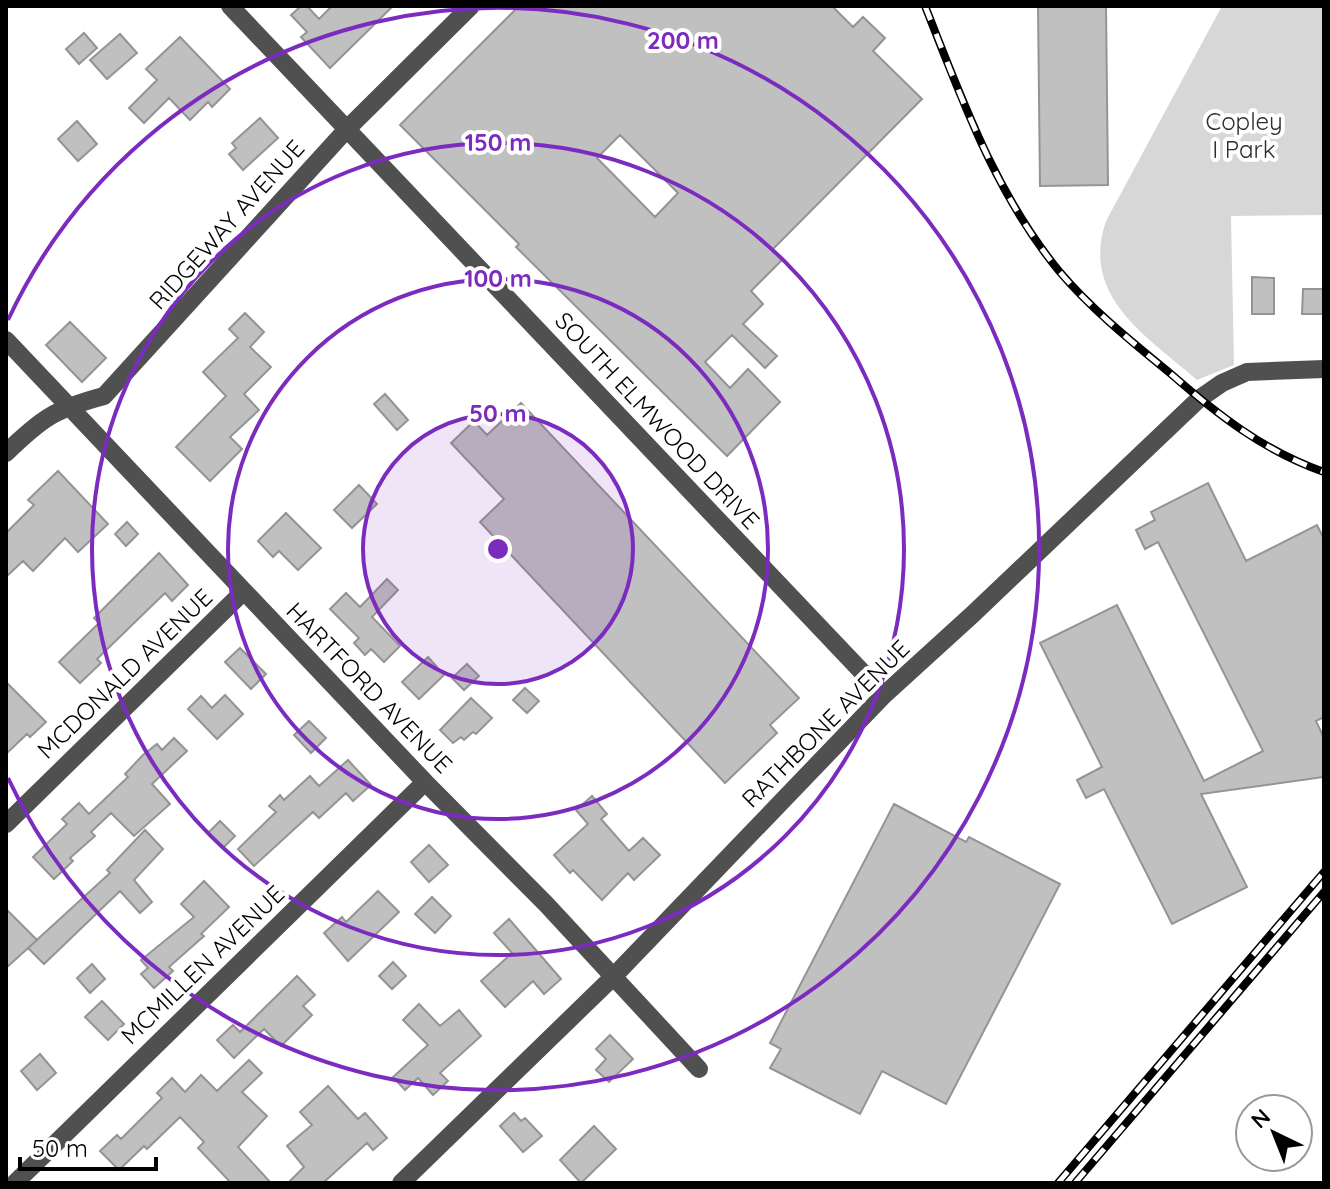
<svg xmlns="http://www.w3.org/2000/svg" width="1330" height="1189" font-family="Quicksand,sans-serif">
<rect width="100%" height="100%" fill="#fff"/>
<path fill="#d7d7d7" d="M1222,6h102v209l-93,1 3,149 -37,15c-50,-44 -117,-83 -91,-159z"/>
<path fill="#c0c0c0" stroke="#949494" stroke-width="2" fill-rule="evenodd" d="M301,6h6l12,13 13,-13h61l-63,62 -29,-31 6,-5 -16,-17z
M519,6h313l21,21 10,-10 22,21 -12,13 49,48 -150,151 10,10 -31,31 12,13 -20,20 34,32 -12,12 -33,-33 -27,27 25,26 18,-19 32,33 -53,54 -211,-209 3,-3 -119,-119zM620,135l58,58 -23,24 -58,-59z
M1038,6h68l2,179 -68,1z
M84,33l13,15 -18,16 -13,-15z
M120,34l17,19 -30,26 -17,-19z
M180,37l50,52 -18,18 -4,-5 -18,18 -21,-22 -25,25 -15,-15 28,-28 -11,-11z
M260,118l18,20 -35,32 -14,-16 7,-6 -4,-5z
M77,121l20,23 -19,17 -20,-22z
M1252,277l22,1v36h-22z
M1303,289h21v25h-22z
M245,313l19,19 -14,15 21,20 -27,27 15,16 -29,27 12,12 -32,32 -34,-34 50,-51 -23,-24 35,-34 -9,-9z
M70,322l36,36 -24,24 -36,-37z
M385,394l23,26 -11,10 -23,-26z
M521,403l278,295 -29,27 7,8 -52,50 -245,-261 24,-23 -53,-56 23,-22 13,14z
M58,471l50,53 -30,28 -13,-14 -32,33 -10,-10 -17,16v-44l28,-28 -6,-5z
M1208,483l38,78 71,-36 7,14v178l-8,4 8,17v39l-123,17 46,93 -75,37 -68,-135 -18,9 -9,-18 25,-13 -62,-124 77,-38 87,176 59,-30 -105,-209 -13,7 -9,-19 19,-10 -4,-8z
M359,485l18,19 -25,24 -18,-18z
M286,513l35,35 -23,22 -19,-19 -6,6 -15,-16z
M127,522l11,12 -12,12 -11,-12z
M159,553l29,32 -16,16 -7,-8 -68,66 4,4 -21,20 -21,-21 40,-39 -5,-5z
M387,579l11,11 -26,27 28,29 -16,16 -13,-13 -6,6 -11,-12 5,-5 -29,-29 16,-16 14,14z
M240,648l26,26 -15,15 -26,-27z
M428,657l16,18 -25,24 -17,-17z
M467,664l12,12 -15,14 -12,-12z
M6,682l40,40 -16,15 -3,-3 -21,20z
M525,688l14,13 -12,12 -14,-13z
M225,695l18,19 -26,25 -29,-30 13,-13 11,12z
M471,698l21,20 -16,16 -3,-2 -9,8 -3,-3 -8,6 -13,-13z
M309,721l17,17 -15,15 -17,-18z
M174,738l13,13 -35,33 18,20 -36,32 -23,-23 -20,19 4,4 -25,22 3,3 -19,18 -21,-22 34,-33 -5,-5 17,-16 10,11 39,-37 -3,-3 18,-19 14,-11 5,6z
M348,760l23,25 -18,16 -7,-8 -27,25 -6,-6 -59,54 -16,-17 38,-37 -7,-6 11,-11 4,5 26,-24 9,10z
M592,796l15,18 -6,5 28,32 14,-13 17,17 -26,25 -6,-7 -26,27 -29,-30 -3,3 -16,-18 34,-31 -12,-14z
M894,804l72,38 3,-5 91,47 -114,220 -64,-33 -22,43 -90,-46 11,-19 -11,-6z
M220,821l15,15 -12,12 -15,-15z
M145,830l18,19 -29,31 18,22 -12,11 -20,-22 -76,73 -16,-16 82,-75 -3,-3z
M429,845l19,20 -19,17 -18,-20z
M204,881l25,26 -28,27 3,2 -35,31 4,4 -19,17 -13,-14 7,-6 -7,-8 53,-43 -13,-13z
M378,891l21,21 -51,49 -24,-28 18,-16 4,5z
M432,897l19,19 -16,17 -20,-19z
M6,909l31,31 -31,28z
M509,919l52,60 -17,15 -11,-13 -28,26 -24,-26 31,-28 -18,-20z
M393,962l13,14 -14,13 -13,-13z
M92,964l13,15 -15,14 -13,-15z
M297,976l18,19 -12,11 9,9 -31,31 -17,-17 -30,29 -17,-18 16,-15 7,7z
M102,1001l22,23 -16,16 -23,-23z
M419,1004l21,22 19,-16 22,26 -41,37 8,8 -15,14 -15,-17 -13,12 -12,-13 35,-32 -25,-25z
M610,1035l23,24 -24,23 -13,-12 10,-11 -10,-10z
M40,1054l16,19 -19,17 -16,-19z
M249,1060l13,13 -20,19 25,24 -29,31 33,36h-40l-33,-35 6,-6 -24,-25 -33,32 -3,-3 -25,24 -19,-19 17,-16 4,4 41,-41 -5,-5 15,-15 13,14 16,-17 16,16z
M328,1086l30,33 7,-6 22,25 -14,12 -6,-7 -44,40h-35l16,-16 -17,-21 25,-21 -12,-13z
M514,1113l7,8 4,-3 17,18 -19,16 -23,-26z
M594,1126l22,23 -35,34 -21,-23z"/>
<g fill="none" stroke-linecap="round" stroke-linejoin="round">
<path stroke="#505050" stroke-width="18" d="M230,6l654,689
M6,340l419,442 121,122 153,165
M6,453c36,-35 49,-44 98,-57l243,-267 124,-123
M6,824l237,-232
M15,1183l410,-401
M401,1183l212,-206 271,-282 89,-81 226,-215 23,-16 25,-11 77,-3"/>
<defs>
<path id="rail" d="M925,6c37,93 70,187 134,265 33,39 73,71 112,103 47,41 93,77 153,98
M1058,1183l266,-311
M1075,1183l249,-291"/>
</defs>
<use href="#rail" stroke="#000" stroke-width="8"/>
<use href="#rail" stroke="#fff" stroke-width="5" stroke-dasharray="15" stroke-linecap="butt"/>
</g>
<circle cx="498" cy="549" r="135" fill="#7b2cbf" fill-opacity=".12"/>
<g fill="none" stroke="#7b2cbf" stroke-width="4">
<circle cx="498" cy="549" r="135"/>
<circle cx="498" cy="549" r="270"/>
<circle cx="498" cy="549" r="406"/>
<path d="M8 320A541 541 0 1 1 8 778"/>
</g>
<g text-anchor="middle" stroke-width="8" stroke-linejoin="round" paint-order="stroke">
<g font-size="24" fill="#2e2e2e" stroke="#fff">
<text x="1244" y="130">Copley<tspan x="1244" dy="28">I Park</tspan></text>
</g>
<g font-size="24" fill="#000" stroke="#fff">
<text transform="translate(227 225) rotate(-48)" y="8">RIDGEWAY AVENUE</text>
<text transform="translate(657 421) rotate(47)" y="8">SOUTH ELMWOOD DRIVE</text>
<text transform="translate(125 674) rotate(-44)" y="8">MCDONALD AVENUE</text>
<text transform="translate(369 688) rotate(46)" y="8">HARTFORD AVENUE</text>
<text transform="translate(826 724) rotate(-45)" y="8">RATHBONE AVENUE</text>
<text transform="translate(203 965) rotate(-44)" y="8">MCMILLEN AVENUE</text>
</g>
</g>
<circle cx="498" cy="549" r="12" fill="#7b2cbf" stroke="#fff" stroke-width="4"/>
<g font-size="24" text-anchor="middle" font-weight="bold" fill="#7b2cbf" stroke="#fff" stroke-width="8" stroke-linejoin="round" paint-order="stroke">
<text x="683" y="49">200 m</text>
<text x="498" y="151">150 m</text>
<text x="498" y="287">100 m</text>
<text x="498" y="422">50 m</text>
</g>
<rect width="1330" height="1189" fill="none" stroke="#000000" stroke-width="16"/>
<g transform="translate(1274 1133) rotate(317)"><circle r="38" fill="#ffffff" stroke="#999999" stroke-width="2"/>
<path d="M0-6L14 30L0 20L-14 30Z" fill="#000000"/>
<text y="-12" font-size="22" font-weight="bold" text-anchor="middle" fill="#000000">N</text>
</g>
<path d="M20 1157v12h136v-12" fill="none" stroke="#000000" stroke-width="4"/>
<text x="32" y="1157" font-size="24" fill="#000000" stroke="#ffffff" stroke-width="6" paint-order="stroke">50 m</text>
</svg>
